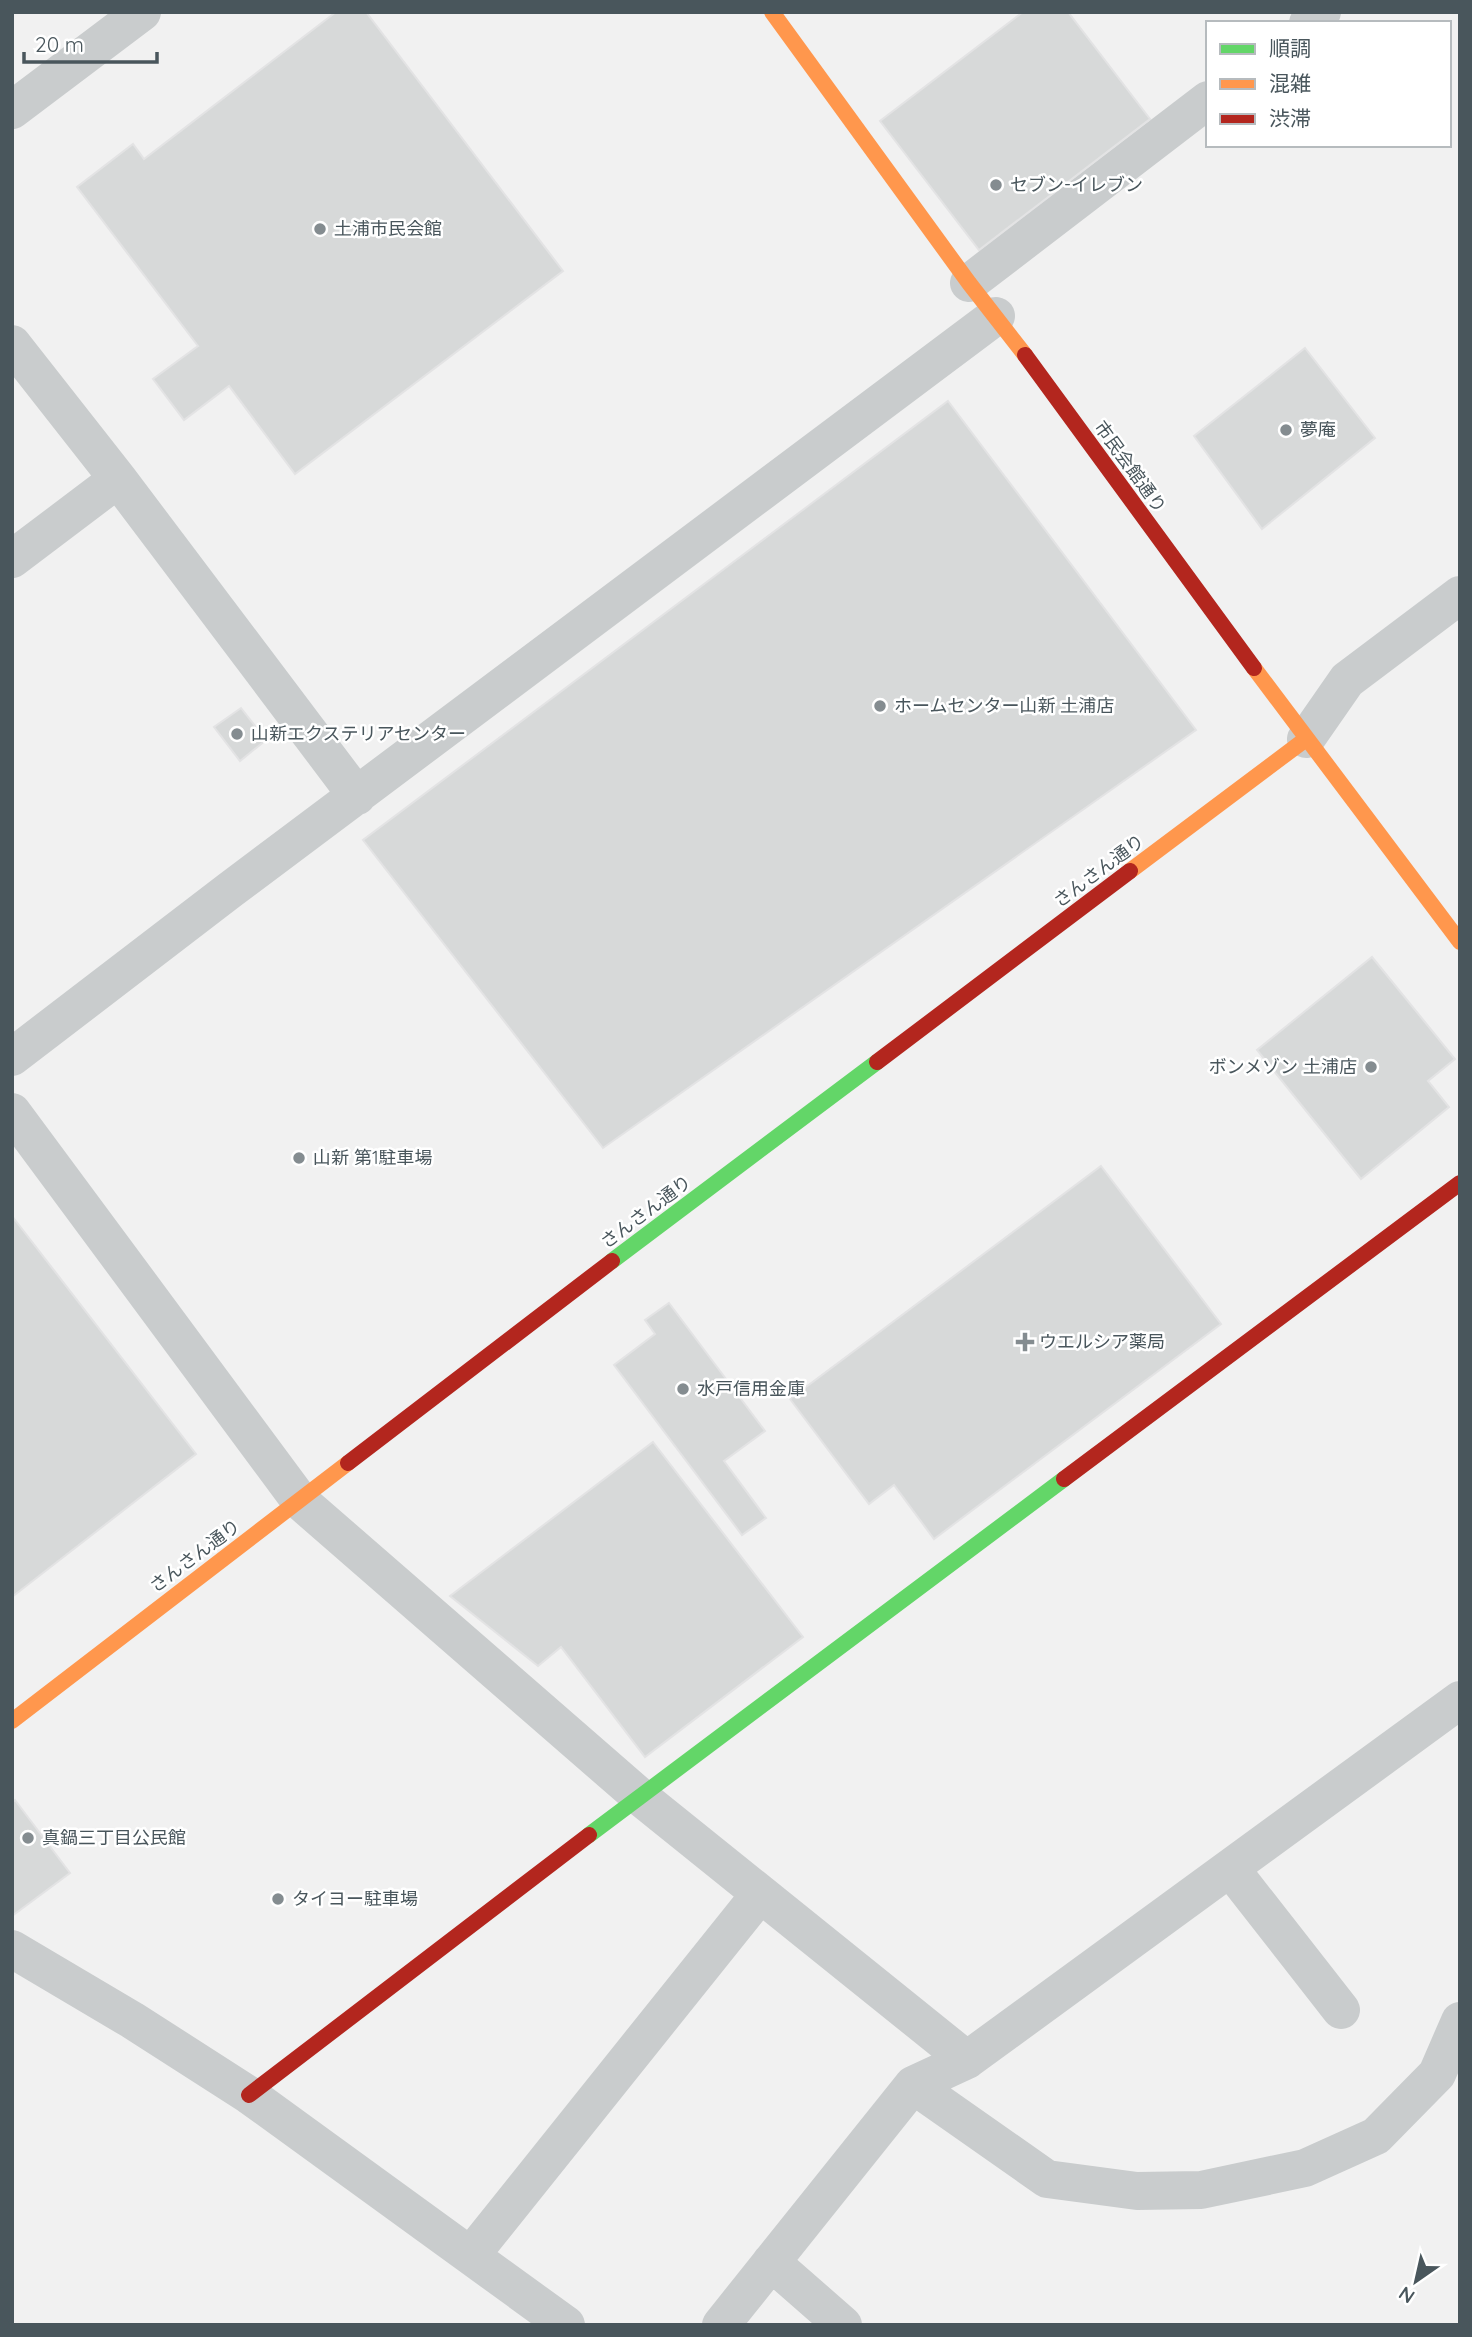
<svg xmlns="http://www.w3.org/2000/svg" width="1472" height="2337" font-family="Quicksand,'Noto Sans JP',sans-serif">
<rect width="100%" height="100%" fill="#f1f1f1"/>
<path fill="#d7d9d9" stroke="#e3e3e4" stroke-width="2" d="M336,12h30l197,259 -268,203 -66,-88 -45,34 -31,-41 45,-33 -121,-159 56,-43 11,15z
M1023,12h45l82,107 -171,131 -99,-129z
M1305,348l70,90 -113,91 -68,-93z
M948,401l248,329 -593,418 -240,-308z
M241,708l25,32 -26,21 -26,-34z
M1372,957l83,102 -27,22 21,26 -88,72 -104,-129z
M1101,1166l120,158 -287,215 -40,-54 -25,19 -79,-105z
M12,1216l184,238 -184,143z
M669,1303l96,128 -41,30 42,57 -24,17 -128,-170 41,-31 -10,-14z
M653,1442l150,195 -158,120 -84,-110 -23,19 -88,-70z
M15,1800l55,73 -58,43v-113z"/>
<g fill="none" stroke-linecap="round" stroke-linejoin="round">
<path stroke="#c9cccd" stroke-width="38" d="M1308,23l14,-11
M12,110l130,-98
M969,283l239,-183
M12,344l106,135 239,317
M12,559l106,-80
M1306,739l41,-59 113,-85
M12,1057l218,-167 766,-574
M12,1112l288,389 339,295 328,264
M1230,1868l111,142
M12,1949l120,71 117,75 317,230
M913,2085l134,94 90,12 64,-1 104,-22 71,-32 61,-62 23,-53
M471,2255l289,-361
M771,2262l72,63
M721,2325l192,-240 54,-25 493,-360"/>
<path stroke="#63d668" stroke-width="16" d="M612,1261l265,-199
M589,1835l475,-356"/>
<path stroke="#ff974d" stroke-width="16" d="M772,12l197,271 56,72
M1254,668l206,274
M1130,871l176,-132
M12,1721l336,-258"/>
<path stroke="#b3261e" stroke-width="16" d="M1025,355l229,313
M877,1062l253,-191
M348,1463l264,-202
M1064,1479l396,-296
M249,2095l340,-260"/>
</g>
<g fill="#848c90" stroke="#fff" stroke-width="2.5">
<circle cx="996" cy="185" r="7"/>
<circle cx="320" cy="229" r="7"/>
<circle cx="1286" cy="430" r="7"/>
<circle cx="880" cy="706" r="7"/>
<circle cx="237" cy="734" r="7"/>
<circle cx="1371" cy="1067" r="7"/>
<circle cx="299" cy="1158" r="7"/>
<path d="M1021.5 1331.5h7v7h7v7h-7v7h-7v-7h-7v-7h7z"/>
<circle cx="683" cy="1389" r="7"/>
<circle cx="28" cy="1838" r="7"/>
<circle cx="278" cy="1899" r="7"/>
</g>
<g text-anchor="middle" stroke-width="5" stroke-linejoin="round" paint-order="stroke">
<g font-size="18" fill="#49565c" stroke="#fff" text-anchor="start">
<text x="1010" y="191">セブン-イレブン</text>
<text x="334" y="235">土浦市民会館</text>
<text x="1300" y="436">夢庵</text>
<text x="894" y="712">ホームセンター山新 土浦店</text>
<text x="251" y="740">山新エクステリアセンター</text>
<text x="1357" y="1073" text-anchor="end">ボンメゾン 土浦店</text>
<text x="313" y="1164">山新 第1駐車場</text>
<text x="1039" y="1348">ウエルシア薬局</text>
<text x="697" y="1395">水戸信用金庫</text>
<text x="42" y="1844">真鍋三丁目公民館</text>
<text x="292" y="1905">タイヨー駐車場</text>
</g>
<g font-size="18" fill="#49565c" stroke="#fff">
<text transform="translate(1130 467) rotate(54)" y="6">市民会館通り</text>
<text transform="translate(1099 871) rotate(-37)" y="6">さんさん通り</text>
<text transform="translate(646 1212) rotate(-37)" y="6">さんさん通り</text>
<text transform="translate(195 1556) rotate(-37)" y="6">さんさん通り</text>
</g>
</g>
<rect width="1472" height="2337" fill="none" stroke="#49565c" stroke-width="28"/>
<rect x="1206" y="21" width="245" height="126" fill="#ffffff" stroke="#b6bbbe" stroke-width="2"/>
<rect x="1220" y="44" width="35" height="10" fill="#63d668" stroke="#b6bbbe" stroke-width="2"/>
<text x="1269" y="56" font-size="21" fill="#49565c">順調</text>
<rect x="1220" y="79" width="35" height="10" fill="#ff974d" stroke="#b6bbbe" stroke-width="2"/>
<text x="1269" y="91" font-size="21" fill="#49565c">混雑</text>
<rect x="1220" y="114" width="35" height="10" fill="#b3261e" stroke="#b6bbbe" stroke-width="2"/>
<text x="1269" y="126" font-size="21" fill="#49565c">渋滞</text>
<g transform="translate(1416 2281) rotate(214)" stroke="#ffffff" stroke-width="5" paint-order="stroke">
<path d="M0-5L12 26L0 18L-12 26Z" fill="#49565c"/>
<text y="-10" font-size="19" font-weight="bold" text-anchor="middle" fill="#49565c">N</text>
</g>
<path d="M24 52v10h133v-10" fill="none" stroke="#49565c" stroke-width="3.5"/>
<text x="35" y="52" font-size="21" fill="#49565c" stroke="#ffffff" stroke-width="5" paint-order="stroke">20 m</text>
</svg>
